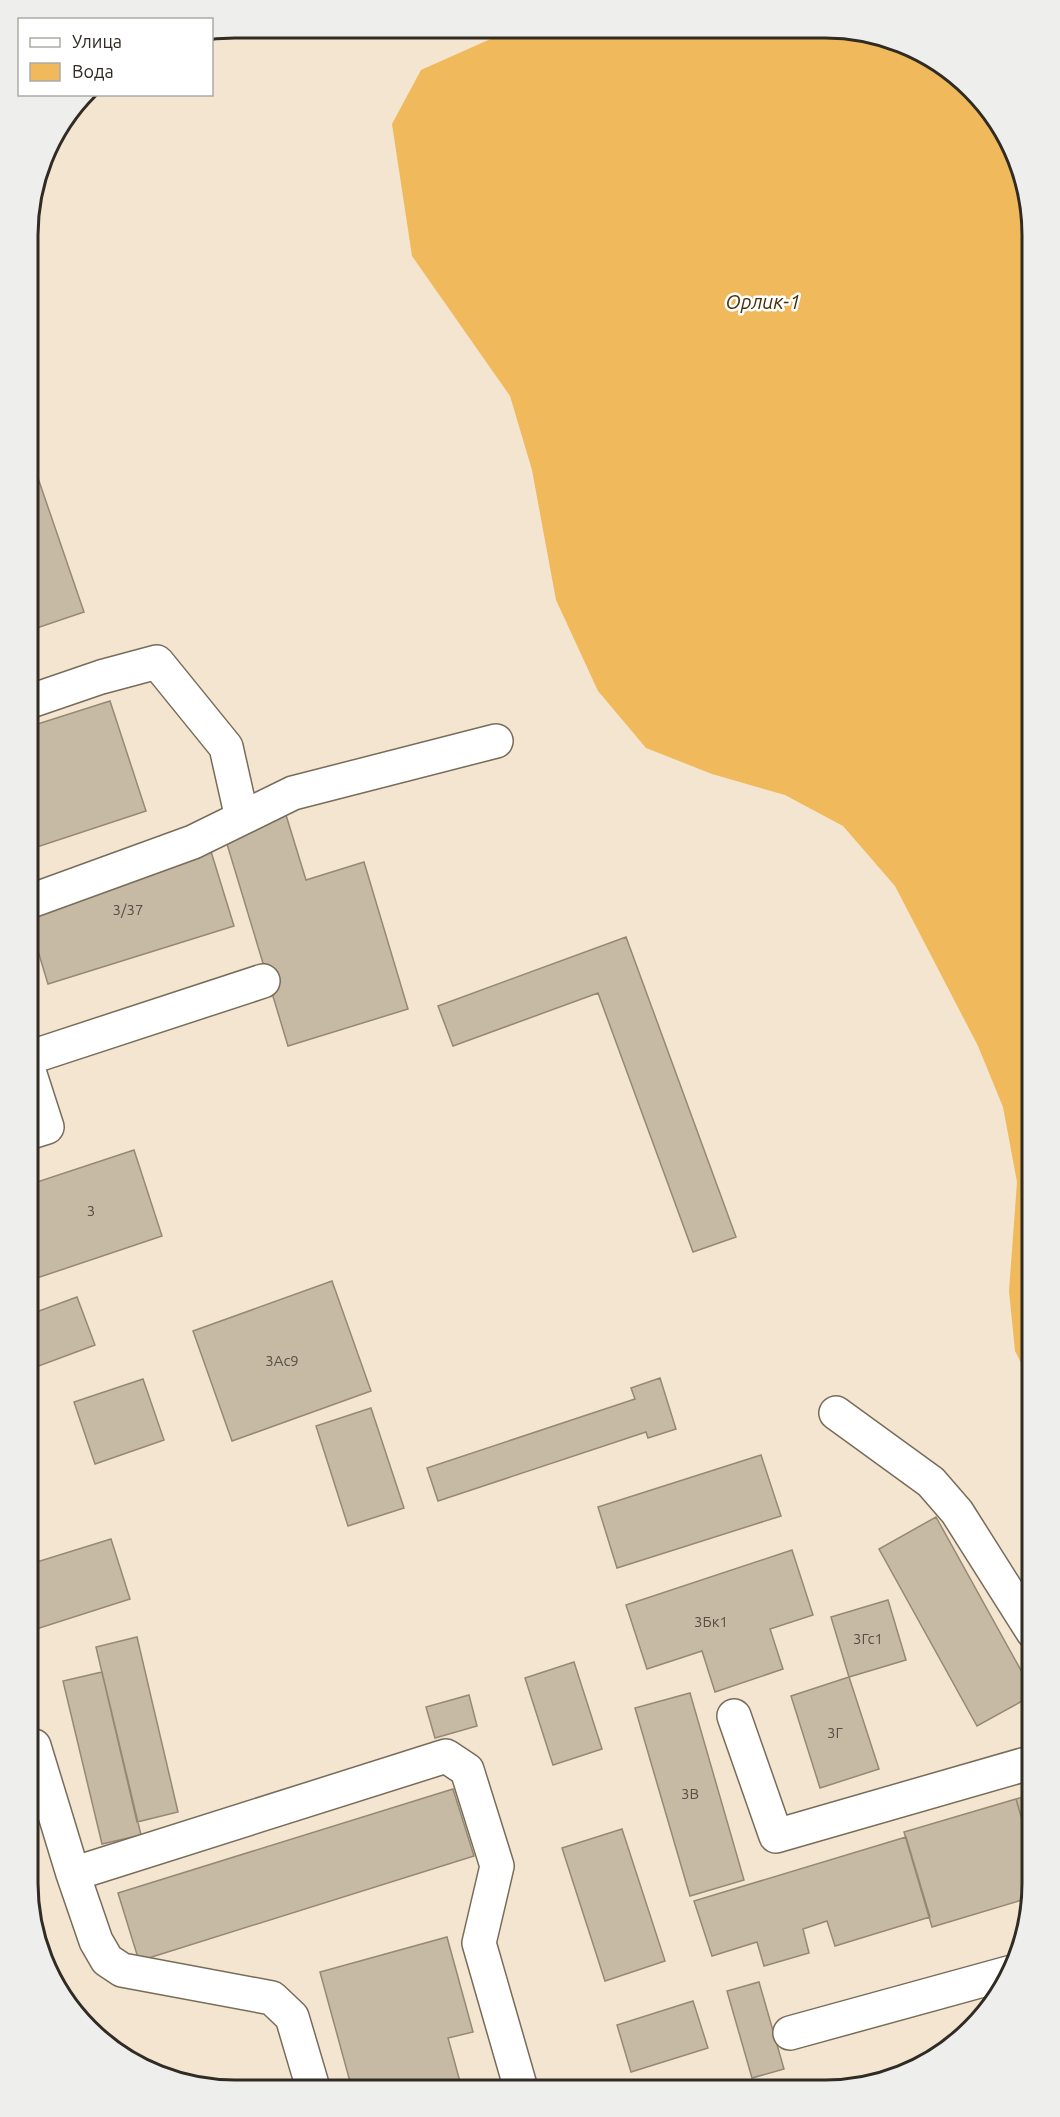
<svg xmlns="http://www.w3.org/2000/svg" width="1060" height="2117" font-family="Ubuntu,sans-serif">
<rect width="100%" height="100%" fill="#f3e5d0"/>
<path fill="#f0b95c" d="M591,29l275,2 97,48 59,89 11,67v1151l-18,-35 -6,-60 8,-109 -14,-75 -25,-61 -83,-160 -52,-60 -58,-31 -73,-21 -66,-26 -48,-57 -42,-91 -24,-130 -22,-74 -98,-140 -20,-132 29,-54 74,-33 54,2z"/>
<path fill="#c7baa5" stroke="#958875" stroke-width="1.5" d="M28,449l56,163 -56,19z
M110,701l36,110 -118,39v-123z
M286,815l20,65 58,-18 44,147 -120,37 -64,-212z
M209,845l25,81 -186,58 -20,-66v-16z
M626,937l110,300 -43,15 -95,-259 -145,53 -15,-40z
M134,1150l28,86 -134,45v-96z
M332,1281l39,110 -139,50 -39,-110z
M77,1297l18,48 -67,25v-55z
M660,1378l16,51 -28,9 -2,-6 -208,69 -11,-33 208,-69 -4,-11z
M143,1379l21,61 -69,24 -21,-62z
M371,1408l33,100 -56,18 -32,-100z
M761,1455l20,61 -164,52 -19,-61z
M936,1517l97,175v3l-56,31 -98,-177z
M111,1539l19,60 -103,33v-67z
M792,1550l21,65 -43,14 13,40 -68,23 -13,-41 -55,18 -21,-64z
M888,1600l18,60 -57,17 -18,-60z
M137,1637l41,175 -41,10 -41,-175z
M574,1662l28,87 -49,16 -28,-87z
M102,1672l39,163 -39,9 -39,-163z
M849,1677l30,92 -59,19 -29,-92z
M690,1693l54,187 -54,16 -55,-188z
M469,1695l8,31 -42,12 -9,-31z
M453,1789l21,67 -335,105 -21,-68z
M1033,1794v63l-17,-58z
M1016,1799l17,58 -1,40 -100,30 -28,-95z
M622,1829l43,132 -60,20 -43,-133z
M906,1837l24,80 -95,29 -8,-25 -24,8 6,24 -45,13 -7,-24 -45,14 -18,-55z
M447,1937l26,95 -25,6 14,51h-110l-32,-117z
M759,1982l25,87 -32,9 -25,-87z
M693,2001l15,47 -77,24 -14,-47z
M942,2054l-50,25 -77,11z"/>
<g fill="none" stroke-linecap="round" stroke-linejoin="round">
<defs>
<path id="minor" d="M28,702l73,-25 56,-15 69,85 16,71
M28,902l165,-60 100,-49 203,-52
M28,1058l235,-77
M28,1133l19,-6 -19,-59
M836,1413l95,69 26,30 76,120
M734,1716l42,120 257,-74
M34,1746l39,128 23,67 11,19 15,10 150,28 20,19 21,71
M73,1874l373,-118 21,14 30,96 -18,77 42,146
M790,2033l222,-61"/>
</defs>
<use href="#minor" stroke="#786c59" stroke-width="36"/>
<use href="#minor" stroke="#fff" stroke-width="33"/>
</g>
<g text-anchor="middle" stroke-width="5" stroke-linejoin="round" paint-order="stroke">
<g font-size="15" fill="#564f44">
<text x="128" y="915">3/37</text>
<text x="91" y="1216">3</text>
<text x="282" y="1366">3Ас9</text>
<text x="711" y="1627">3Бк1</text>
<text x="868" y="1644">3Гс1</text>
<text x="835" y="1738">3Г</text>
<text x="690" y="1799">3В</text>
</g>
<g font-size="20" font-style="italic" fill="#452f06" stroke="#fff">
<text x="763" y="309">Орлик-1</text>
</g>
</g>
<path d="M0 0H1060V2117H0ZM235 38H825A197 197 0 0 1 1022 235V1883A197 197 0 0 1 825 2080H235A197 197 0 0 1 38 1883V235A197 197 0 0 1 235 38Z" fill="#eeeeed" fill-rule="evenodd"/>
<path fill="none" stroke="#302b23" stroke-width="3" d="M235 38H825A197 197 0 0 1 1022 235V1883A197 197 0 0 1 825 2080H235A197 197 0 0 1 38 1883V235A197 197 0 0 1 235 38Z"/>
<rect x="18" y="18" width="195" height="78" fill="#ffffff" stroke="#acaaa7" stroke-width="1.5"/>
<rect x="30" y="38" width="30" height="9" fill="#ffffff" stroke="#acaaa7" stroke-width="1.5"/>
<text x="72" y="48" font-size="18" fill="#302b23">Улица</text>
<rect x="30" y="63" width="30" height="18" fill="#f0b95c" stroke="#acaaa7" stroke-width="1.5"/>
<text x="72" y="78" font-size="18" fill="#302b23">Вода</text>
</svg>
